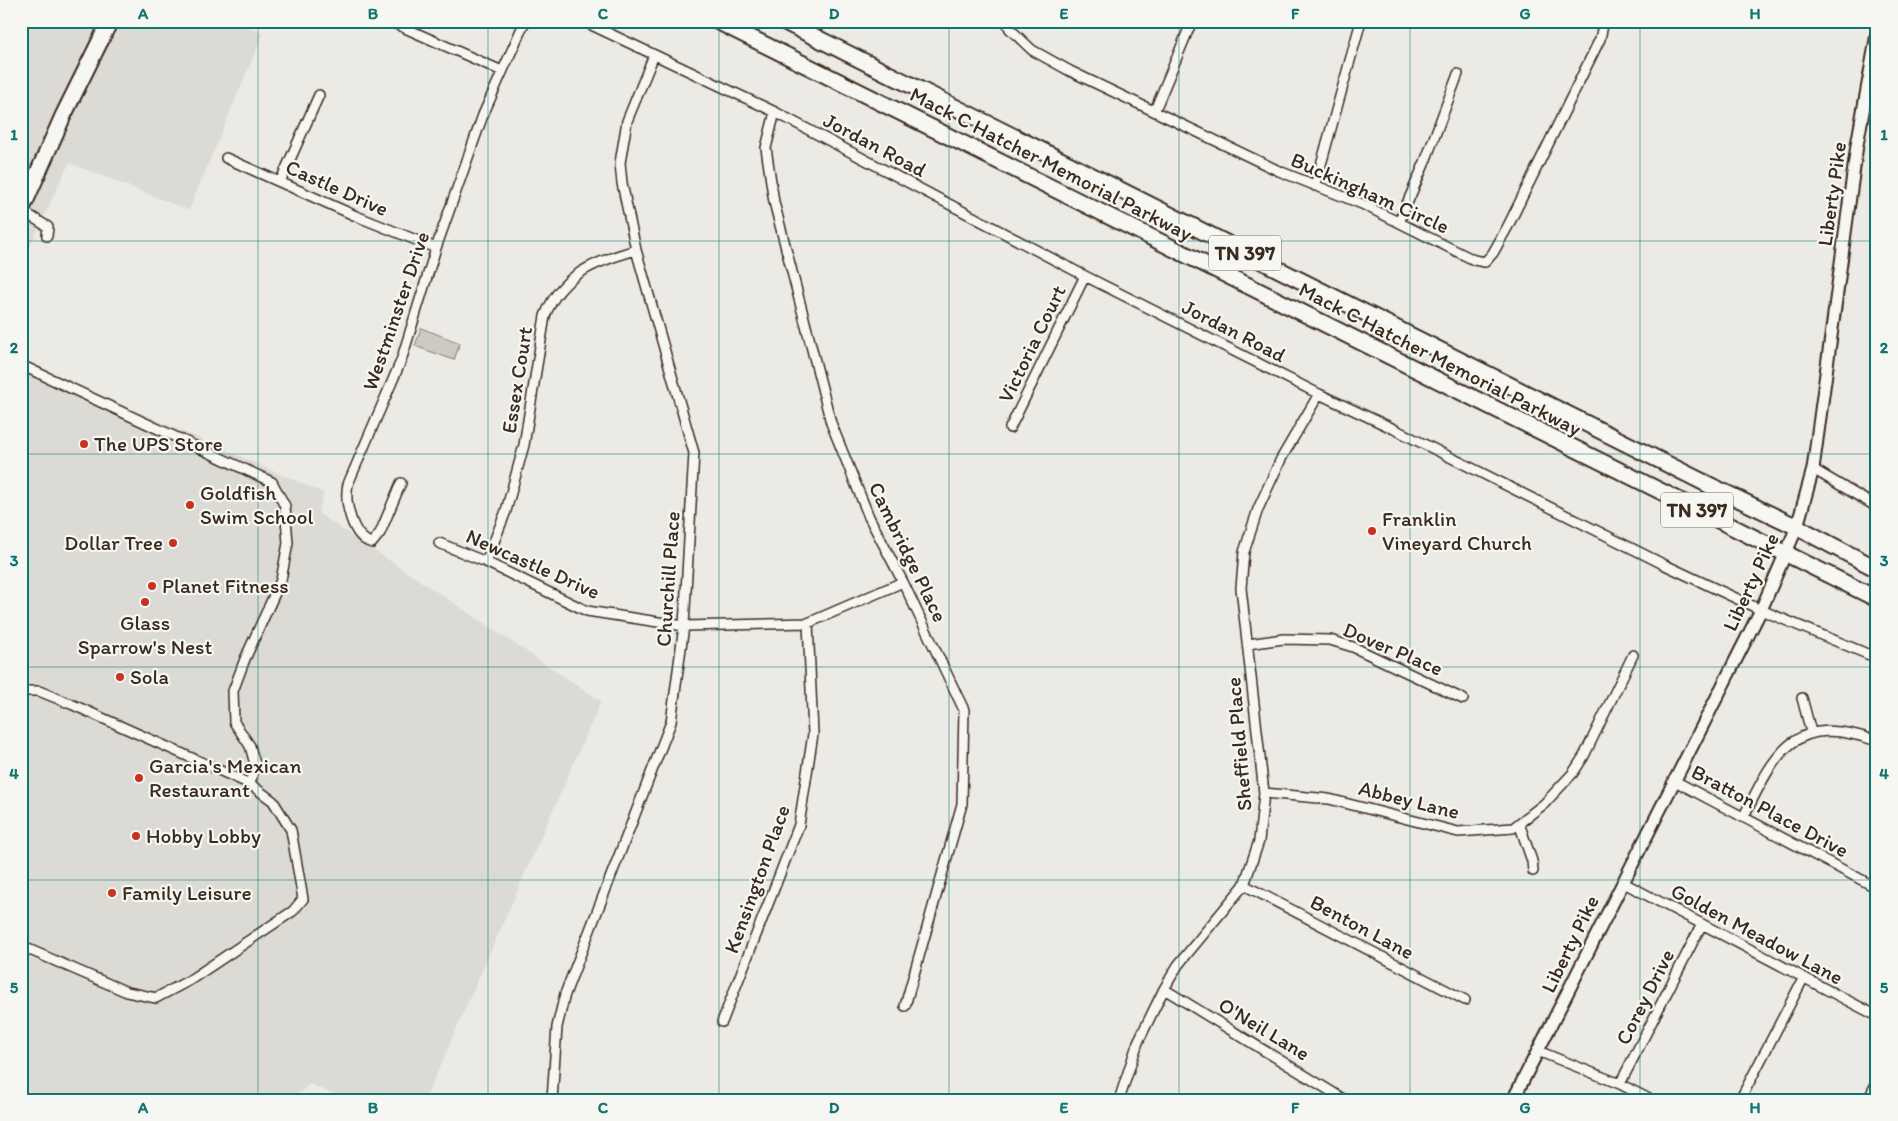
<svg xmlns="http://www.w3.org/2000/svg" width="1898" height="1121" font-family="Itim,sans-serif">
<rect width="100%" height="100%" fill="#ebeae5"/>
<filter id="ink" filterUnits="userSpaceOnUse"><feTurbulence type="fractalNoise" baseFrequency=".02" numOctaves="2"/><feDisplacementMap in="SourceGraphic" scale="10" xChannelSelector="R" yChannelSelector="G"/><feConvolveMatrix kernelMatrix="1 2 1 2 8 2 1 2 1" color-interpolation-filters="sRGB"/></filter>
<g filter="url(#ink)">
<path fill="#dcdad4" d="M21,21h214l28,13 -74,176 -120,-47 -48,102z
M21,361l303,132 -6,20 283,188 -176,399h-77l-39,-16 -17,16h-271z"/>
<path fill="#cdcac4" stroke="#847a71" d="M421,328l39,15 -6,17 -39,-14z"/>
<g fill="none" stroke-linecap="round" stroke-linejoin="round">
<defs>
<path id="minor" d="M389,21l113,50
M583,21l192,91 310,164 234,118 75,35 269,135 98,46 116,48
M1006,21l4,8 22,21 38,21 209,100 83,33 112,56 11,2 8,-9 15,-27 92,-187 3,-14 -4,-4
M1155,110l37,-89
M775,112l-9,36 8,54 57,221 38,94 34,65 61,128 -2,94 -57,202
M226,158l130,58 80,32
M280,182l39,-87
M1315,186l46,-165
M21,210l27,17 -1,9
M1399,222l26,-60 33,-88
M21,365l251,117 13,24 3,37 -7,37 -36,79 -12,32 1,31 16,24 5,18 -5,20
M1010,428l75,-152
M1813,469l64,38
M401,483l-21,50 -8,10c-20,-5 -28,-41 -24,-59l53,-123 35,-113 47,-133 42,-94
M439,543l47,19 101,49 97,15 124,-3 95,-41
M486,562l20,-51 18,-66 21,-129c16,-42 52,-55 91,-66
M1248,644l35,-5 47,1 23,7 110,52
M21,691h18l32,13 179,80 23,17 18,29 12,69 -10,12 -103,69 -34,18 -29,-6 -106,-46
M1802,698l9,34
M1673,780l204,108
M1264,793l65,6 129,33 55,-4 31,-24 29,-31 11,-17 49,-101
M1744,816c33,-66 51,-104 133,-75
M1519,823l13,38 1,10
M1622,882l255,134
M1244,885l221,115
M1164,989l181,111
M722,1022l77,-197 14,-91 -5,-111
M1538,1051l82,33 31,16
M1620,1084l81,-158
M552,1100l5,-73 8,-33 106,-272 13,-96 10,-173 -58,-203 -14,-67 -2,-20 7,-42 27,-66
M1119,1100l19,-58 26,-53 14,-24 66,-80 15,-44 5,-48 -23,-205 3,-36 14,-43 23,-50 38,-65
M1740,1100l63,-121
M1868,1100l9,-18"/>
<path id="tertiary" d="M1513,1100l248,-490 36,-83 16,-58 44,-324 20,-111"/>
<path id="trunk" d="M717,21l1160,578
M783,21l924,463 90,43 80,42
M21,211l42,-95 47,-95"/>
</defs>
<use href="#minor" stroke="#3b2a1e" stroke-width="12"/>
<use href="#tertiary" stroke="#3b2a1e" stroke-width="15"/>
<use href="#trunk" stroke="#3b2a1e" stroke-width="19"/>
<use href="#minor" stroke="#f6f6f2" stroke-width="9"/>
<use href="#tertiary" stroke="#f6f6f2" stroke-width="11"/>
<use href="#trunk" stroke="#f6f6f2" stroke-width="15"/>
</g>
</g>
<path fill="none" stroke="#0f766e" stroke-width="1" stroke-opacity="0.55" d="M258,21v1079M488,21v1079M719,21v1079M949,21v1079M1179,21v1079M1410,21v1079M1640,21v1079M21,241h1856M21,454h1856M21,667h1856M21,880h1856"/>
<g fill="#c8321e" stroke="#f6f6f2" stroke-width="2">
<circle cx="84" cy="444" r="5"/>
<circle cx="190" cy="505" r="5"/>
<circle cx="1372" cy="531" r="5"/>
<circle cx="173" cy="543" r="5"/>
<circle cx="152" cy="586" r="5"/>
<circle cx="145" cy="602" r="5"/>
<circle cx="120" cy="677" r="5"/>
<circle cx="139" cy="778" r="5"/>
<circle cx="136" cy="836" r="5"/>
<circle cx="112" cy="893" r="5"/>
</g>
<g text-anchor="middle" stroke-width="4.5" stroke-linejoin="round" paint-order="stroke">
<g fill="#f6f6f2" stroke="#73675e" stroke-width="1">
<rect x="1209" y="235.5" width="72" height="35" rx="4"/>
<rect x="1661" y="492.5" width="72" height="35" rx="4"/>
</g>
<g font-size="20" font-weight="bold" fill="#3b2a1e">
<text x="1245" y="260">TN 397</text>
<text x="1697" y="517">TN 397</text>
</g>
<g font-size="21" fill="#3b2a1e" stroke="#f6f6f2">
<text transform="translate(875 145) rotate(28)" y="7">Jordan Road</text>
<text transform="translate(1051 164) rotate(27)" y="7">Mack C Hatcher Memorial Parkway</text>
<text transform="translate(337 188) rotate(24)" y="7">Castle Drive</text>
<text transform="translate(1370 193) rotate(24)" y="7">Buckingham Circle</text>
<text transform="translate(1832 194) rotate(-82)" y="7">Liberty Pike</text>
<text transform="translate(396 311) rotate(-71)" y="7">Westminster Drive</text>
<text transform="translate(1234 331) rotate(27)" y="7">Jordan Road</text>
<text transform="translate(1032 344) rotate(-64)" y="7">Victoria Court</text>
<text transform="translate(1440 359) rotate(27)" y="7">Mack C Hatcher Memorial Parkway</text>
<text transform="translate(517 380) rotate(-81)" y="7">Essex Court</text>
<text transform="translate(908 552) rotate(64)" y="7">Cambridge Place</text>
<text transform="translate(533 564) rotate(24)" y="7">Newcastle Drive</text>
<text transform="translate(668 579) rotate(-86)" y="7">Churchill Place</text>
<text transform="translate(1751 582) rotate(-65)" y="7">Liberty Pike</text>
<text transform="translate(1393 649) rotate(23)" y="7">Dover Place</text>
<text transform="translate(1239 744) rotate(-95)" y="7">Sheffield Place</text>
<text transform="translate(1409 800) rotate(14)" y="7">Abbey Lane</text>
<text transform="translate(1770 811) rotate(28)" y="7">Bratton Place Drive</text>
<text transform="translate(757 879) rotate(-70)" y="7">Kensington Place</text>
<text transform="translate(1362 927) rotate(28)" y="7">Benton Lane</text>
<text transform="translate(1757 934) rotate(28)" y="7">Golden Meadow Lane</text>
<text transform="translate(1570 944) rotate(-64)" y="7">Liberty Pike</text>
<text transform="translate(1645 997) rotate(-63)" y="7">Corey Drive</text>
<text transform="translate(1264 1029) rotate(31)" y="7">O'Neil Lane</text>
</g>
<g font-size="21" fill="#3b2a1e" stroke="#f6f6f2" text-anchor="start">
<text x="94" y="451">The UPS Store</text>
<text x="200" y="500">Goldfish<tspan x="200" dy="24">Swim School</tspan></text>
<text x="1382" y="526">Franklin<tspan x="1382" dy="24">Vineyard Church</tspan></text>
<text x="163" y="550" text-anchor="end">Dollar Tree</text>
<text x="162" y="593">Planet Fitness</text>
<text x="145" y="630" text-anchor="middle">Glass<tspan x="145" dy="24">Sparrow's Nest</tspan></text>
<text x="130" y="684">Sola</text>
<text x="149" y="773">Garcia's Mexican<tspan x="149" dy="24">Restaurant</tspan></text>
<text x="146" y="843">Hobby Lobby</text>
<text x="122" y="900">Family Leisure</text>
</g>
</g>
<rect width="1898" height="1121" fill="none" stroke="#f6f6f2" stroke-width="55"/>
<rect x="28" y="28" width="1842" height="1066" fill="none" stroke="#0f766e" stroke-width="2"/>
<g font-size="16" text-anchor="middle" font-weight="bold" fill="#0f766e">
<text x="143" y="19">A</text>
<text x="373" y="19">B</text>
<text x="603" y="19">C</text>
<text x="834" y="19">D</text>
<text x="1064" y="19">E</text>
<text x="1295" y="19">F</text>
<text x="1525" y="19">G</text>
<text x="1755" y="19">H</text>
<text x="14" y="140">1</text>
<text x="1884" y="140">1</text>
<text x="14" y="353">2</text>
<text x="1884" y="353">2</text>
<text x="14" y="566">3</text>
<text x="1884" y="566">3</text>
<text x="14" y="779">4</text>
<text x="1884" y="779">4</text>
<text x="14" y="993">5</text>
<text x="1884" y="993">5</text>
<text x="143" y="1113">A</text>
<text x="373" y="1113">B</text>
<text x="603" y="1113">C</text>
<text x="834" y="1113">D</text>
<text x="1064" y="1113">E</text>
<text x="1295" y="1113">F</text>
<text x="1525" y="1113">G</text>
<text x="1755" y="1113">H</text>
</g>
</svg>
